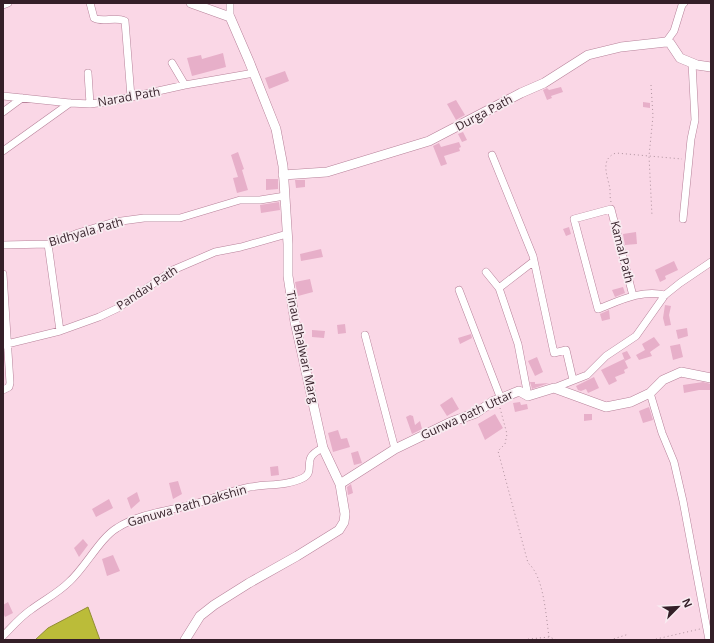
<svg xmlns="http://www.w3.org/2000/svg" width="714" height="643" font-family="'Open Sans',sans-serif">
<rect width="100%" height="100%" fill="#fad7e6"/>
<path fill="#bbbc39" stroke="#928d34" d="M88,607l12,33h-65l13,-12z"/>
<path fill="#e7afc9" d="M223,53l3,14 -34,9 -5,-18 14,-3 1,4z
M285,71l4,10 -20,8 -4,-11z
M561,87l2,5 -12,4 1,2 -5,2 -4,-10 4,-2 2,2z
M456,100l9,15 -9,5 -9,-16z
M643,102l7,1v5l-7,-1z
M463,132l4,8 -5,2 -4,-8z
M459,142l2,5 -2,1 1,3 -16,5 3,8 -6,2 -8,-20 6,-3 2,4z
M238,152l6,17 -2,1 6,20 -11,3 -4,-15 5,-1 -7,-22z
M266,179h12v10l-12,1z
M295,180h10v7l-9,1z
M279,202l1,8 -19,3 -1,-8z
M569,227l2,7 -5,2 -3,-7z
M636,232l1,12 -12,1 -2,-11z
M321,249l2,8 -22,4 -1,-7z
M674,261l4,9 -13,6 1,3 -6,3 -5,-12z
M310,279l3,13 -15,4 -3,-14z
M623,287l2,6 -10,4 -3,-7z
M665,305l6,1 -2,9 2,10 -6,1 -2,-8z
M609,310l1,9 -8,2 -2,-7z
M345,324l1,9 -8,1 -1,-9z
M687,328l1,8 -10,3 -2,-9z
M312,330l13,1 -1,7 -12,-1z
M471,334l1,4 -12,6 -2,-6z
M654,337l6,8 -10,7 2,4 -13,4 -3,-5 9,-5 -3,-6z
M680,344l3,13 -10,3 -3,-14z
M627,351l4,7 -6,3 -3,-8z
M537,357l6,15 -8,4 -7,-15z
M624,359l4,9 -4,2 1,3 -10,4 2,4 -8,4 -8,-15z
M594,377l5,11 -11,5 -2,-4 -5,2 -3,-1 -2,-4z
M530,382h5v2l14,-1 -17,6z
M703,382l8,2v6h-12l-15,3 -1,-8z
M452,397l7,12 -12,7 -7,-11z
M520,402l1,3 6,-1 1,5 -13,3 -2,-9z
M649,407l4,13 -10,3 -4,-12z
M495,414l8,14 -18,12 -7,-16z
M584,414h8v6l-8,1z
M410,415l3,1 2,9 5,-4 2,8 -10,5 -6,-17z
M338,430l3,9 6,-1 3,9 -17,5 -5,-19z
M358,451l4,12 -8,2 -3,-12z
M278,466l1,9 -8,1 -1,-9z
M178,481l4,13 -9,5 -4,-16z
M351,484l2,9 -5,2 -1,-8z
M137,492l3,9 -9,8 -4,-11z
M109,499l4,9 -17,9 -4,-8z
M83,539l5,6 -9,12 -5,-9z
M113,555l7,16 -13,5 -5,-17z
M8,602l5,11 -8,4 -2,-4v-8z"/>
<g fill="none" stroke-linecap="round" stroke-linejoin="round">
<defs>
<path id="minor" d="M90,3l4,15c9,5 21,-2 31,3l6,76
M3,5l5,-2
M230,17v-14
M666,42l8,-11 8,-26 2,-2
M172,63l13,22
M88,73l2,31
M3,96l67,7 20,1 23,-3 72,-16 69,-12
M3,112l19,-14
M3,151l67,-48
M492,155l41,101 21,97 12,-3 7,30
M683,219l8,-80 4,-19 -3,-57
M48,244l12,87
M3,245l45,-1 14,-4 16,-7 36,-11 30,-4h36l60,-18h20l25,-4
M486,272l13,16 19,56 10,52
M3,274l7,109 -1,4 -6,3
M499,288l35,-27
M459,290l42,109
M633,296l-22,-87 -37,10 24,90c21,-8 44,-20 67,-14
M365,335l30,114
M3,345l57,-14 39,-14 19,-9 55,-38 42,-18 26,-5 46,-13
M554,388l33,-13 19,-19 30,-20 29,-41 15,-12 31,-21
M650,393l12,40 12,29 9,39 26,139
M3,636c9,-9 18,-20 29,-27 12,-9 26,-16 37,-27 16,-14 31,-44 48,-54 24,-16 56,-17 84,-26 16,-5 32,-12 49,-15 17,-3 37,-1 53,-9 10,-5 4,-14 8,-21 3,-5 8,-7 12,-9"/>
<path id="tertiary" d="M283,175l44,-3 102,-31 92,-48 23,-10 44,-28 33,-8 45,-5 4,1 10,15 17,7 14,2
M340,484l55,-35 56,-27 25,-9 16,-11 27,-11 9,5 26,-8 52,19 25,-5 19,-9 13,-13 18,-8 30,6
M185,640l15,-24 14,-11 35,-22 48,-27 42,-26 5,-8 1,-8 -5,-30 -17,-36 -28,-126 -7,-46v-32l-5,-78 -7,-37 -27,-68 -19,-44 -39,-14"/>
</defs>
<use href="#minor" stroke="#b7829a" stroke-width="8"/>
<use href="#tertiary" stroke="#b7829a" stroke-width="10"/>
<path stroke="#ae919d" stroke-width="1" stroke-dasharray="1 3" stroke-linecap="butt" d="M651,85l2,31 -4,40 3,60
M611,202c-1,-4 -1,-8 -1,-13 -2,-12 -11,-30 6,-36l66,6
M500,408l7,26 -2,10 -7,7 30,112c16,13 18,54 21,74
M520,640l29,-3 8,3
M610,640l19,-6
M652,640l48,-11"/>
<use href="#minor" stroke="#fff" stroke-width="7"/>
<use href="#tertiary" stroke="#fff" stroke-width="9"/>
</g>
<g text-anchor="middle" stroke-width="3.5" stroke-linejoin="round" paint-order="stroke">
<g font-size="12" fill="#341f28" stroke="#f8ecf1">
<text transform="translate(129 97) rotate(-10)" y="4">Narad Path</text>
<text transform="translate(484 113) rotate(-28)" y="4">Durga Path</text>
<text transform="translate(86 232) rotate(-16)" y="4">Bidhyala Path</text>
<text transform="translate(622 252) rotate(76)" y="4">Kamal Path</text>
<text transform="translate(147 288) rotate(-33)" y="4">Pandav Path</text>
<text transform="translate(302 347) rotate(78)" y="4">Tinau Bhalwari Marg</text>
<text transform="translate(467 415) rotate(-25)" y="4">Gunwa path Uttar</text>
<text transform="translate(187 506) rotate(-16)" y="4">Ganuwa Path Dakshin</text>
</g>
</g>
<rect width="714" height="643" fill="none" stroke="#341f28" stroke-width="8"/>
<g transform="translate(678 607) rotate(66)" stroke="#f8ecf1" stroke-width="3" paint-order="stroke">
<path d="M0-3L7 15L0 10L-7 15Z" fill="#341f28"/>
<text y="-6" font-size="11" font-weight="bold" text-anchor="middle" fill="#341f28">N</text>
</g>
</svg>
